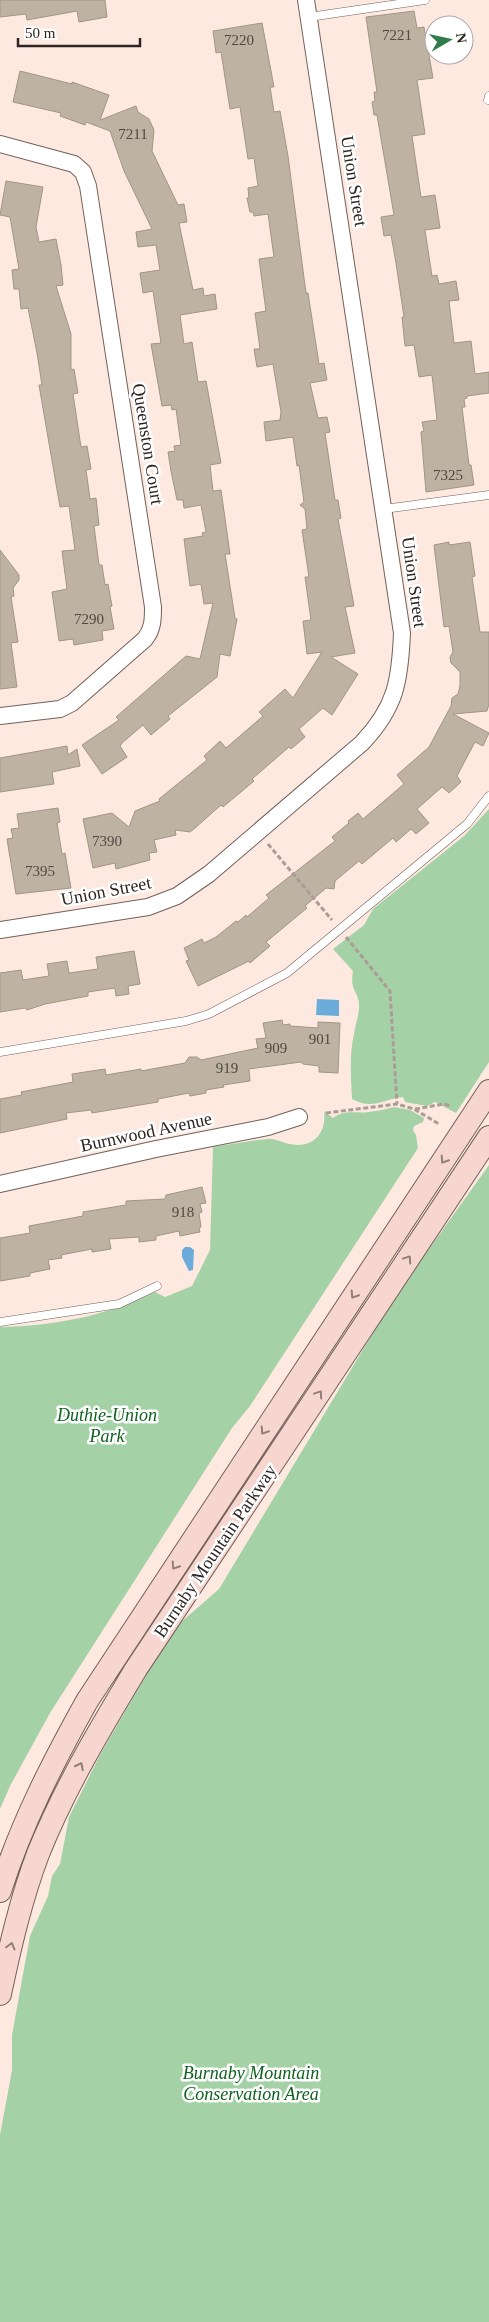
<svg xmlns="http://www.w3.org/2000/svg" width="489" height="2322" font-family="'Times New Roman',serif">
<rect width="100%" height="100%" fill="#fee9e1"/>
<path fill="#a5d1a6" d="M489,809v253l-33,51 -21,-11 -8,4 -22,-4 -2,-5c-22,3 -30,13 -51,2 -1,-21 -3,-44 2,-65 1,-10 5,-17 5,-27 1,-16 -10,-14 -6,-36l-20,-22 31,-24 9,-16 91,-73z
M394,1107l16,3 14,8 -1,4 -9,4 -1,4 3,5 2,13 -168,258 -18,22 -182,285 -40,73 -10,23v-482c54,-1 106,-11 155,-35l10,5 27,-11 18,-36 3,-103c18,-3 36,-6 54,-8 8,-1 15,4 23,5 23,5 37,-11 34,-33l9,7c12,-9 23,-4 36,-6 9,-1 17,-3 25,-5z
M489,1165v1157h-489v-187l12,-65v-35l18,-99 18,-40 4,-20 8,-12 9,-47 31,-62 72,-125 47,-41 175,-291z"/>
<path fill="#6cacdb" d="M317,999l22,1v16l-23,-1z
M185,1247h5l4,3 -1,20 -4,1 -7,-14v-7z"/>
<path fill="#beb2a3" stroke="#a19586" d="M0,0h105l2,17 -28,5 -2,-11 -50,9 -1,-6 -26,3z
M414,11l3,17 7,-1 9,51 -16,2 8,54 -13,2 9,61 14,-2 5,33 -15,2 7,46 5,-1 2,9 17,-3 3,19 -10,1 5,42 17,-2 4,33 14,-2v21l-22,3v2l-3,1 1,8h-3l7,58h2l3,20 -48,7 -5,-60 3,-1 -2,-9 15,-2 -5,-45 -13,2 -5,-32 -9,1 -3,-29h2l-8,-54 -5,-28 -7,1 -3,-19 13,-2 -17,-100h-3l-2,-13 3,-1 -1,-9h3l-11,-75z
M262,23l12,64h-4l4,25 6,-1 8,45 18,137h2l11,71 5,-1 3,17 -17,3 8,35 9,-1 3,15 -5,1 10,67h3l3,18 -3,1 16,87 -9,1 10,46 -24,4 27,17 -26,41 -9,-7 -24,21 6,8 -14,12 -2,-2 -37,32 2,2 -31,26 -2,-2 -26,23 -5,4 -15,-2 1,5 -22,5 3,12 -8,1 1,7 -34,9 -1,-6 -22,5 -10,-49 29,-6 17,14 6,-16 25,-10 -1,-2 48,-39 -3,-4 16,-15 6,7 37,-32 -4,-4 26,-23 8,9 29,-46 -15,2 -4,-33 8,-1 -6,-43h4l-7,-47 5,-1 -2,-20 -5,-4 4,-3 -5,-37 -2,1 -4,-29 -27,4 -2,-19 16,-2 1,-8 -8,-48 -16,3 -3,-18h6l-5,-36 11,-2 -7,-52 15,-2 -6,-43 -14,2 -1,-4h-3l-3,-14h2l-1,-10 10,-2 -4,-28 -6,1 -8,-52 -10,2 -9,-57 -5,1 -3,-22z
M20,71l52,13v-2l37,13 -9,25 36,-14 2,6 11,7 5,11 -2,21 26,54 6,-1 3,18 -8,1 14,67 10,-2 1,8 11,-2 2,15 -37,6 4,29 8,-2 6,40 8,-1 15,82 -11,2 3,26 8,-1 9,64h-5l10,64 2,1 -7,37 -10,-2 -3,23 -49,39 2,3 -19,16 -8,-10 -21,18 -2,3 7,11 -25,17 -20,-29 37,-25 -3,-3 70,-61 14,3 13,-56 -9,1 -3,-20 -11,2 -6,-47 19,-3 -1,-3 4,-1 -5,-27 -17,3 -1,-8h-6l-6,-29 -3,-19 7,-1 -1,-5 7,-1 -5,-36 -4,1 -1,-5 -9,1 -11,-62 10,-1 -8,-52 -10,2 -3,-20 20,-3 -4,-25 -18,2 -2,-15 16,-3 -28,-58 -14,-40 -24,-9 -1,3 -25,-9 1,-3 -48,-11z
M6,181l37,6 -7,40 3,15 17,-3 5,26 2,20 -7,1 15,48v36l3,-1 4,24 -5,1 8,53 6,-1 4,23 -5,1 4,29 6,-1 3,27 -5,1 5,39h3l3,20 3,-1 4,22 -2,1 4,22 -12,2 1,9 -29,5 -1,-6 -14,2 -7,-49 15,-3 -5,-38 13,-1 -6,-44 -9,1 -21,-122h3l-5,-32 -9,-45 -7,1 -2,-20h-5l-2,-19 7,-1 -9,-52 -10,-2z
M449,542v3l21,-3 5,34 -3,1 8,55h9v72l-2,7 -34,3 36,19 -6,13 -8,-4 -18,34 4,6 -12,11 -7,-6 -25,22 12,14 -13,11 -5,-5 -15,13 -3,-4 -31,26 -3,-3 -24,20 -1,8 -8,-1 -21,18 2,2 -41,34 4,4 -20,17 -1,-2 -51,25 -12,-25 3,-1 -5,-12 18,-9 2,4 12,-6 20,-16 2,1 8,-7 1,2 22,-19 -3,-3 69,-54 -3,-4 17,-14 -1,-2 10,-8 5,6 41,-35 -7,-9 32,-28 22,-41 1,-8 6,-4 2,-8v-14l-9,-9 -1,-6 3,-5 -4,-26 -5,1 -10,-82z
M0,550l19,25v5l-6,8 1,8 -3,1 7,45 -7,1 6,44 -17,2z
M67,746l1,9 9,-6 3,17 -28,6 2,12 -54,8v-34z
M58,808l2,14 -3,1 5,31 3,-1 6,35 -55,6 -9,-55 6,-1 -2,-9 8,-1 -2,-14z
M134,951l6,33 -12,2 1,8 -13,2 -1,-8 -27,4v4l-43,8 -18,6 -2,-2 -25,4v-39l21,-3 2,10 26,-4 -2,-12 20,-3 2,12 29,-4 -2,-12z
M282,1020l1,5 7,-1v2l28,2v-6l22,1 -2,50 -19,-1v-6l-16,-2 -2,-2 -52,7 1,12 -27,4 1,2 -18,3v3l-16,3 -1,-3 -31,6v3l-66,11 -1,-3 -25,3 1,6 -67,14v-34l22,-4 -1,-3 52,-10 -1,-8 33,-5 1,6 35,-6v2l44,-8 4,-6h8l4,3 57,-12 -2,-9 10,-1 -3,-15z
M202,1187l4,16 -6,1 2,8 -3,1 2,14 -2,1 1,4 -20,4 -1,-5 -23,5v4l-17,2v-5l-30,2 2,10 -19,3v-3l-31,6 1,3 -14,2 2,9 -20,4v3l-30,5v-43l30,-5 -1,-7 54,-10v-4l43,-7v-4l39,-2 1,-4z"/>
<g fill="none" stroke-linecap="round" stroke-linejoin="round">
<defs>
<path id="service" d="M309,17l116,-17
M488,100l1,-4
M384,509l105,-14
M0,1052l186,-31 23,-7 78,-41 180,-149 22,-28
M0,1322l119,-18 38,-18"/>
<path id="minor" d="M0,144l74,20 9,8 5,14 65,421c0,12 0,22 -8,32l-73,64 -12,6 -60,7
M0,930l148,-23 29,-11 32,-22 153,-131c34,-36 38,-62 40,-110l-96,-633
M0,1184l156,-35 112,-22 31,-10"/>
<path id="secondary" d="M0,1891c21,-67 53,-129 87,-190l402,-610
M0,1994c10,-47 21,-95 38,-140 26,-65 62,-125 98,-185l353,-532"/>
</defs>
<use href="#service" stroke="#726059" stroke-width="9"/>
<use href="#minor" stroke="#726059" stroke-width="18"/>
<use href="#secondary" stroke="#726059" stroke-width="24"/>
<path stroke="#ac9c96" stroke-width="3" stroke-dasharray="5 2.5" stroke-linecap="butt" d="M268,844l64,76
M346,937l44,54 7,113
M415,1109l29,-5 7,2
M326,1113l71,-9 17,5 25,15"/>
<use href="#service" stroke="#fff" stroke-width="8"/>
<use href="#minor" stroke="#fff" stroke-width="16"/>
<use href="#secondary" stroke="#f8d6d0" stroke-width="22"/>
</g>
<defs><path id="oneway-chevron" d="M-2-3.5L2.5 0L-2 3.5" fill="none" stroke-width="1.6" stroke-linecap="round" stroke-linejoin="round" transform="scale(1.25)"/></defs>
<g stroke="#927e79">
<use href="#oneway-chevron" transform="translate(444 1160) rotate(123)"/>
<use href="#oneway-chevron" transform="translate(408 1259) rotate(-56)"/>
<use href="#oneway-chevron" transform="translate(354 1295) rotate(123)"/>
<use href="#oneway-chevron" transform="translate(319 1394) rotate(-56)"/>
<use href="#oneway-chevron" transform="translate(264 1431) rotate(123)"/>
<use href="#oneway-chevron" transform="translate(175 1566) rotate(123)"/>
<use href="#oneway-chevron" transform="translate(80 1766) rotate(-63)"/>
<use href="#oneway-chevron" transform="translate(11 1946) rotate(-75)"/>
</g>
<g text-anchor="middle" stroke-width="5" stroke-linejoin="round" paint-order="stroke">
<g font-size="15" fill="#514842">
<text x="397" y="40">7221</text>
<text x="239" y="45">7220</text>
<text x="133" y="139">7211</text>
<text x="448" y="480">7325</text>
<text x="89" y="624">7290</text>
<text x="107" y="846">7390</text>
<text x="40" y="876">7395</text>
<text x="320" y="1044">901</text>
<text x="276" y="1053">909</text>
<text x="227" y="1073">919</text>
<text x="183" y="1217">918</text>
</g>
<g font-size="18" fill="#2d2522" stroke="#fff">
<text transform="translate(354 181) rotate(81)" y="6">Union Street</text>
<text transform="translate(148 444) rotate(81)" y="6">Queenston Court</text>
<text transform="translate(414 582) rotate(82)" y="6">Union Street</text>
<text transform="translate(106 891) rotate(-11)" y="6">Union Street</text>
<text transform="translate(146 1132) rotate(-12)" y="6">Burnwood Avenue</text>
<text transform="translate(215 1551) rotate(-56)" y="6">Burnaby Mountain Parkway</text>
</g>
<g font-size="18" font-style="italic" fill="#0f621f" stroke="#fff">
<text x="107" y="1421">Duthie-Union<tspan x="107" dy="21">Park</tspan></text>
<text x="251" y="2079">Burnaby Mountain<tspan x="251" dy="21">Conservation Area</tspan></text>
</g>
</g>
<g transform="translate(449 40) rotate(81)"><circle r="24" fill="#ffffff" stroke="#aba8a7"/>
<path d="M0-4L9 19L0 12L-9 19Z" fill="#327c4a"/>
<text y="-8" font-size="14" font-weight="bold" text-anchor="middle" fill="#2d2522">N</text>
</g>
<path d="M18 38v8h122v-8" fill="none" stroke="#2d2522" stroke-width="2.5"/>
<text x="25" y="38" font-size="15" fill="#2d2522" stroke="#ffffff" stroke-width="4" paint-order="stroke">50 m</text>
</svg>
